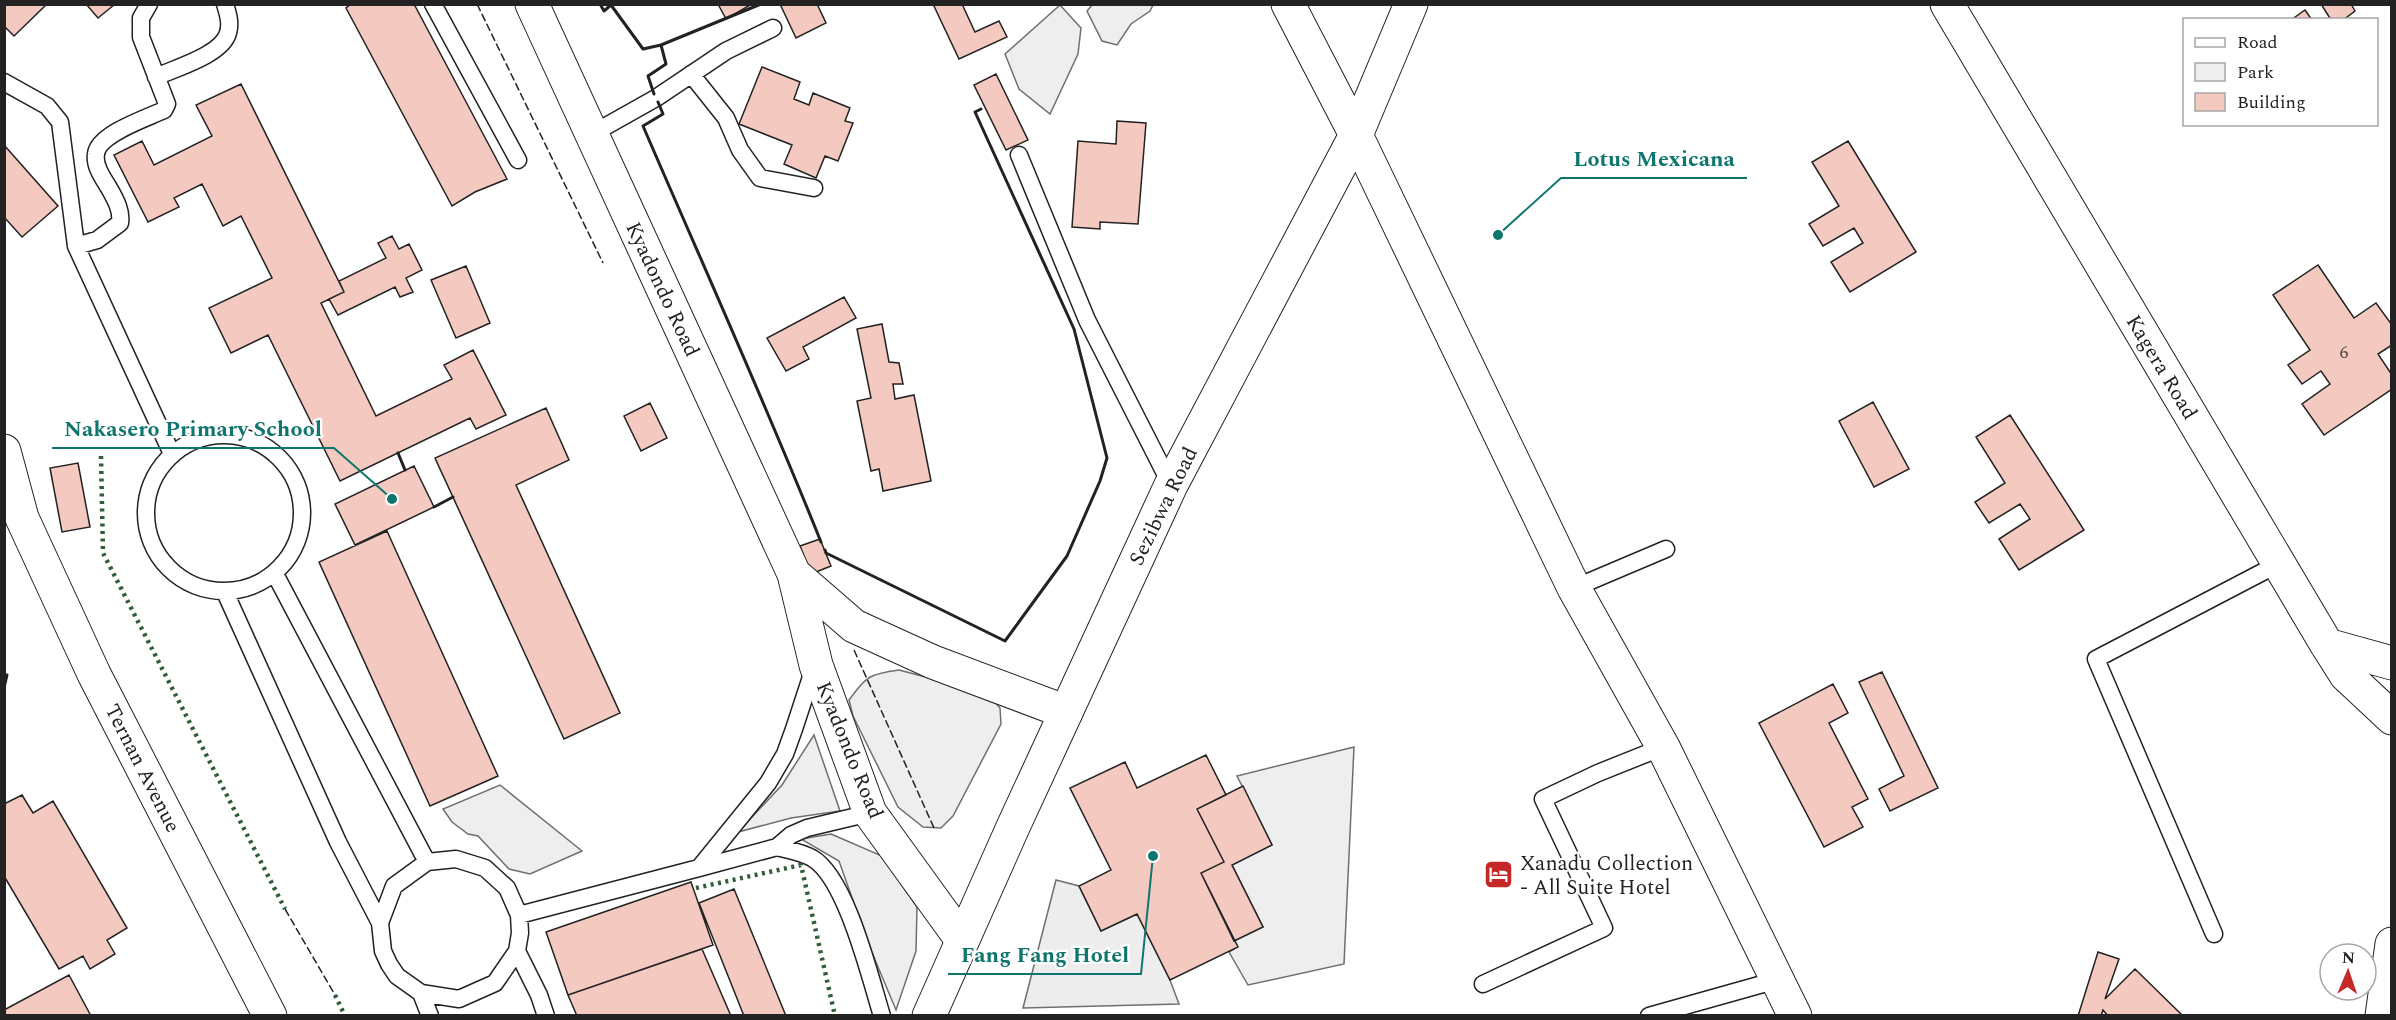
<svg xmlns="http://www.w3.org/2000/svg" width="2396" height="1020" font-family="Spectral,serif">
<rect width="100%" height="100%" fill="#fff"/>
<path fill="#eee" stroke="#6f6f6f" stroke-width="1.5" d="M1060,5l21,23 -3,26 -28,60 -31,-25 -14,-35z
M1092,5v-1l61,1 -3,6 -19,13 -14,21 -15,-4 -15,-30z
M899,670l88,23 13,15 1,16 -48,92 -12,12 -18,-1 -25,-20 -45,-91 -4,-16c18,-24 20,-26 50,-30z
M814,735l26,76 -49,7 -53,14 44,-47z
M1354,747l-10,217 -96,21 -19,-33 8,-5 -3,-6 29,-14 -31,-62 40,-20 -35,-69z
M500,785l82,66 -52,23 -21,-5 -31,-33 -10,-2 -16,-12 -9,-13z
M831,834l51,22 35,51 -1,44 -20,59 -28,-67 -29,-82 -38,-22z"/>
<path fill="#ededed" stroke="#6f6f6f" stroke-width="1.5" d="M1056,880l23,6 22,45 36,-17 33,66 9,24 -156,4z"/>
<path fill="#f3c9c0" stroke="#222" stroke-width="1.5" d="M4,4h43l-33,32 -10,-10z
M86,4h28v1l-16,13z
M351,4h63l93,175 -32,13 -23,14 -106,-198z
M718,4h34l-26,15z
M780,4h37l9,19 -30,15z
M933,4h29l13,28 24,-11 8,16 -48,22z
M2321,4h30l4,7 -12,9h-12z
M2305,10l7,10h-21z
M762,67l38,15 -6,17 15,6 4,-12 37,15 -5,13 8,2 -15,38 -13,-5 -9,22 -32,-14 8,-19 -53,-21z
M996,74l32,66 -22,10 -32,-65z
M241,84l103,208 -23,11 55,113 76,-37 -8,-14 29,-15 33,65 -30,14 -6,-11 -130,63 -72,-146 -37,18 -22,-45 63,-30 -31,-62 -18,10 -21,-42 -28,14 5,9 -31,15 -34,-67 28,-14 12,24 58,-29 -16,-31z
M1117,121l29,2 -8,101 -38,-2v7l-28,-2 6,-86 38,3z
M1848,141l68,111 -66,40 -19,-30 32,-19 -9,-15 -31,18 -14,-22 30,-18 -27,-44z
M4,145l54,61 -36,31 -18,-20z
M392,236l7,13 10,-5 13,26 -16,8 7,14 -13,5 -5,-10 -57,28 -9,-16 15,-7 -5,-11 47,-23 -8,-15z
M2318,265l36,53 22,-15 16,22v20l-14,9 14,21v14l-68,46 -22,-31 28,-20 -9,-13 -19,13 -14,-19 22,-15 -37,-55z
M466,266l24,57 -34,15 -25,-58z
M844,297l12,21 -53,29 6,12 -23,12 -19,-33z
M882,324l7,38 10,1 4,21h-10l2,15 19,-4 17,86 -48,10 -4,-22 -8,2 -14,-70 14,-3 -14,-69z
M1873,402l36,67 -35,18 -35,-66z
M650,403l17,35 -26,13 -17,-35z
M546,408l23,52 -53,25 104,228 -56,26 -129,-281z
M2010,415l74,115 -65,40 -20,-31 31,-20 -10,-15 -31,19 -14,-21 30,-19 -29,-46z
M78,463l12,64 -28,5 -12,-64z
M414,466l20,41 -79,38 -20,-41z
M387,531l111,245 -68,30 -111,-244z
M820,539l11,27 -20,8 -11,-28z
M1882,672l56,116 -48,23 -11,-22 25,-13 -45,-94z
M1833,684l15,29 -19,10 39,76 -16,8 11,20 -39,20 -65,-124z
M1206,755l20,40 -29,14 27,53 -23,11 37,74 -68,33 -33,-66 -36,17 -22,-45 32,-16 -41,-82 55,-26 12,26z
M1243,786l29,59 -40,20 31,62 -29,14 -33,-68 23,-11 -27,-53z
M22,795l11,18 20,-12 74,127 -20,12 8,14 -25,15 -7,-13 -24,13 -55,-93v-72z
M691,882l22,63 -145,50 -22,-63z
M734,889l52,127h-42l-45,-113z
M702,949l29,67h-154l-9,-21z
M2098,952l21,7 -14,40 30,-30 48,47h-75l-5,-6 -2,6h-23z
M69,975l22,41h-87v-6z"/>
<g fill="none" stroke-linecap="round" stroke-linejoin="round">
<defs>
<path id="lane" d="M433,4l85,156
M691,74l35,44 14,32 20,28 54,10
M156,77c19,-9 66,-22 72,-44 3,-10 0,-19 -3,-29
M4,82l43,24 13,16 16,124 96,208
M592,134l64,-36 70,-47 47,-23
M1019,155l68,165 84,165
M76,246l21,-6 23,-17c2,-13 -5,-24 -11,-35 -6,-10 -15,-22 -13,-34 2,-20 51,-36 68,-44l3,-6 -26,-67v-19l8,-14
M146 513a78 78 0 1 1 156 0a78 78 0 1 1-156 0Z
M275,574l152,288
M1574,588l92,-39
M225,592l113,250 42,81
M777,847c11,3 25,5 35,11 34,19 58,119 70,158
M699,868l78,-21 14,-12 16,-7 63,-15
M519,915l180,-47 69,-85 17,-29 9,-25 20,-61
M2214,934l-118,-275 182,-95
M517,951l22,44 7,21
M1483,984l121,-56 -61,-129 55,-26 65,-26
M421,993l38,6 36,-16 22,-32 3,-18 -1,-18 -12,-27 -22,-20 -29,-9 -29,3 -33,24 -14,37 3,28 6,13 8,12 24,17 9,23
M1649,1016l128,-36"/>
<path id="street" d="M532,4l262,570 22,91 54,148 92,127
M1288,4l68,131 218,453 89,159 132,269
M1947,4l380,641 19,30 46,43
M794,574l60,52 79,36 133,50
M2327,645l65,18"/>
<path id="secondary" d="M4,451l18,67 72,156 176,342
M929,1016l84,-189 158,-342 185,-350 55,-131
M2382,1016l10,-72"/>
</defs>
<use href="#lane" stroke="#222" stroke-width="19"/>
<use href="#street" stroke="#222" stroke-width="35"/>
<use href="#secondary" stroke="#222" stroke-width="35"/>
<use href="#lane" stroke="#fff" stroke-width="16"/>
<use href="#street" stroke="#fff" stroke-width="33"/>
<use href="#secondary" stroke="#fff" stroke-width="33"/>
<path stroke="#2f5e38" stroke-width="4.5" stroke-dasharray="3 4.5" stroke-linecap="butt" d="M101,456l2,97 182,356
M696,888l105,-23 34,151
M335,995l10,21"/>
<path stroke="#222" stroke-width="1.5" stroke-dasharray="8 3" stroke-linecap="butt" d="M477,4l126,259
M854,650l80,178
M285,909l50,86"/>
<path stroke="#222" stroke-width="3" d="M600,4l4,7 8,-7
M611,5l32,44 18,-4
M654,94l-6,-18 18,-12 -5,-19 100,-41
M658,102l5,12 -20,12c60,139 122,276 178,416
M398,453l7,17
M434,507l19,-10
M825,550l1,3 179,88 62,-85 33,-75 7,-23 -33,-129 -99,-217 6,-3
M4,688l3,-13"/>
</g>
<defs>
<symbol id="hotel-square" viewBox="-11 -11 22 22"><rect x="-9" y="-9" width="18" height="18" rx="4" fill="#c62828" stroke="#fff"/><path d="M-6-4.5h1.5V1H6V5H4.5V3h-9V5H-6ZM-4 0a1.8 1.8 0 1 1 3.6 0ZM.5 0V-2.5h3Q6-2.5 6 0Z" fill="#fff"/></symbol>
</defs>
<g fill-rule="evenodd">
<use href="#hotel-square" x="1482" y="858" width="33" height="33"/>
</g>
<g text-anchor="middle" stroke-width="4.5" stroke-linejoin="round" paint-order="stroke">
<g font-size="18" fill="#564c4a">
<text x="2344" y="358">6</text>
</g>
<g font-size="21" fill="#222" stroke="#fff">
<text transform="translate(663 289) rotate(65)" y="7">Kyadondo Road</text>
<text transform="translate(2162 367) rotate(59)" y="7">Kagera Road</text>
<text transform="translate(1163 506) rotate(-64)" y="7">Sezibwa Road</text>
<text transform="translate(850 750) rotate(68)" y="7">Kyadondo Road</text>
<text transform="translate(143 768) rotate(63)" y="7">Ternan Avenue</text>
</g>
<g font-size="21" fill="#222" stroke="#fff" text-anchor="start">
<text x="1520" y="870">Xanadu Collection<tspan x="1520" dy="24">- All Suite Hotel</tspan></text>
</g>
</g>
<path fill="none" stroke="#0f766e" stroke-width="2" d="M1498 235L1561 178H1747M392 499L334 448H52M1153 856L1141 974H948"/>
<g fill="#0f766e" stroke="#fff" stroke-width="2">
<circle cx="1498" cy="235" r="6"/>
<circle cx="392" cy="499" r="6"/>
<circle cx="1153" cy="856" r="6"/>
</g>
<g font-size="22" text-anchor="middle" font-weight="bold" fill="#0f766e" stroke="#fff" stroke-width="4.5" stroke-linejoin="round" paint-order="stroke">
<text x="1654" y="166">Lotus Mexicana</text>
<text x="193" y="436">Nakasero Primary School</text>
<text x="1045" y="962">Fang Fang Hotel</text>
</g>
<rect width="2396" height="1020" fill="none" stroke="#222222" stroke-width="12"/>
<rect x="2183" y="18" width="195" height="108" fill="#ffffff" stroke="#a7a7a7" stroke-width="1.5"/>
<rect x="2195" y="38" width="30" height="9" fill="#ffffff" stroke="#a7a7a7" stroke-width="1.5"/>
<text x="2237" y="48" font-size="18" fill="#222222">Road</text>
<rect x="2195" y="63" width="30" height="18" fill="#eeeeee" stroke="#a7a7a7" stroke-width="1.5"/>
<text x="2237" y="78" font-size="18" fill="#222222">Park</text>
<rect x="2195" y="93" width="30" height="18" fill="#f3c9c0" stroke="#a7a7a7" stroke-width="1.5"/>
<text x="2237" y="108" font-size="18" fill="#222222">Building</text>
<g transform="translate(2348 972) rotate(2)"><circle r="28" fill="#ffffff" stroke="#a7a7a7" stroke-width="1.5"/>
<path d="M0-4.5L10 22L0 15L-10 22Z" fill="#c62828"/>
<text y="-9" font-size="16" font-weight="bold" text-anchor="middle" fill="#222222">N</text>
</g>
</svg>
